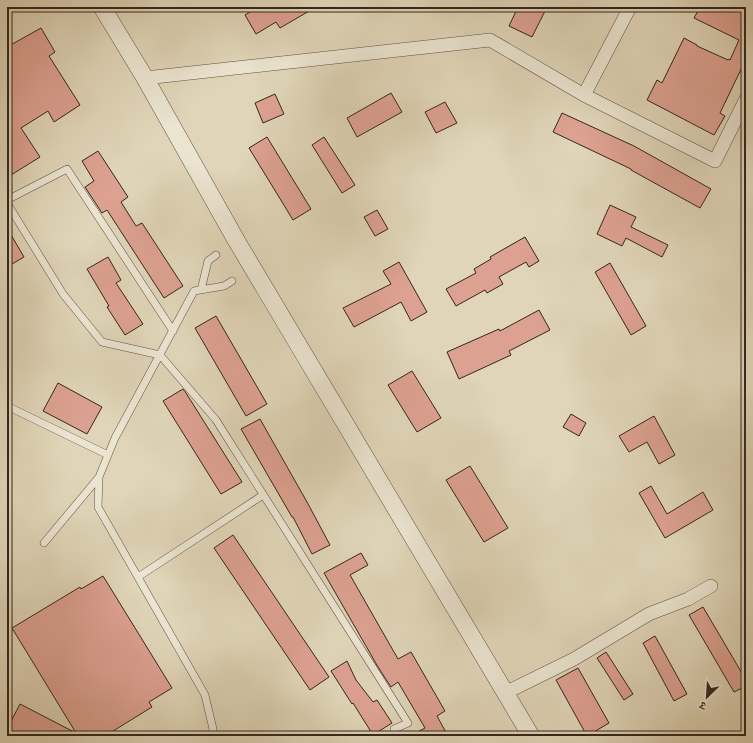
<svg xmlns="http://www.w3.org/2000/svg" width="753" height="743" font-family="'Sorts Mill Goudy','Noto Serif Devanagari',serif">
<rect width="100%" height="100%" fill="#e0d5b8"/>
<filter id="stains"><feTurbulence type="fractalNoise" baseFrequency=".005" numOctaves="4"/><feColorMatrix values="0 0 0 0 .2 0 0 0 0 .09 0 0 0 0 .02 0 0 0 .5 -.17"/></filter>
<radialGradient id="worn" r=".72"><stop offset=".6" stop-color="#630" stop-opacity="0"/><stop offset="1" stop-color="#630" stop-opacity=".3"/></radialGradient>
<path fill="#dda191" stroke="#33261d" d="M258,7h58l-36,21 -4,-6 -20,12 -11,-19z
M518,7h29l-15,30 -23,-11z
M700,7h46v52l-26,54 5,3 -11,19 -67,-35 10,-20 5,3 22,-45 13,7v1l31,14v-1l2,1 9,-20 -45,-22z
M41,28l14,24 -6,4 31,49 -26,17 -6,-11 -27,17 19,29 -29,18 -4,-6v-122z
M391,93l11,19 -45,25 -10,-19z
M275,94l9,20 -21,9 -8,-20z
M445,102l12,21 -21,10 -11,-21z
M562,113l72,33 77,43 -11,19 -69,-38v-1l-78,-37z
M267,137l44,72 -18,11 -44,-72z
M324,137l31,48 -13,8 -30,-48z
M98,151l30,46 -7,5 15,24 6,-3 41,63 -19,12 -57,-88 -5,3 -17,-26 9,-6 -12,-20z
M610,205l26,12 -5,10 37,18 -6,12 -36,-19 -4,8 -25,-12z
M377,210l11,19 -13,7 -11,-19z
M7,228l17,29 -17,10z
M525,237l14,24 -10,6 -3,-5 -27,15 4,7 -16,9 -2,-3 -29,16 -10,-17 30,-16 -2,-4 17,-10 -1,-2z
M108,257l13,23 -5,3 27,41 -18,11 -18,-28 2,-1 -22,-37z
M399,262l28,50 -16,9 -10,-19 -47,25 -11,-19 48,-24 -8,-13z
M610,263l36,63 -15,9 -36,-63z
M539,310l11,20 -41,21 2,4 -52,24 -12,-27 52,-23 1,2z
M216,316l51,88 -21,12 -51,-88z
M412,371l29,47 -24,14 -29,-47z
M58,383l44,24 -15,27 -44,-23z
M183,389l3,4 56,89 -21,12 -58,-93z
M571,414l15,9 -7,13 -16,-9z
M654,416l21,39 -16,9 -12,-22 -18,10 -10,-16z
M260,419l47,83 23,43 -18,9 -19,-37h-1l-51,-88z
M470,466l38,62 -24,14 -38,-62z
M651,486l16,28 36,-22 10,18 -48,28 -26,-45z
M233,535l96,142 -19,13 -96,-142z
M361,553l7,12 -18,10 48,84 13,-7 34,59 -8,5 11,20h-38l15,-8 -27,-46 -7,5 -13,-20 -54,-94z
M103,576l69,112 -23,14 3,5 -47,29h-98v-7l13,-25 56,29 -64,-105 68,-41 1,2z
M703,607l43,73v6l-12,6 -45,-77z
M655,636l32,58 -13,7 -31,-58z
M606,652l27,42 -9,6 -27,-42z
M347,661l9,19 17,22 4,-2 15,23 -19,12 -20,-32 -1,1 -21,-33z
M578,668l31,55 -22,13 -31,-56z"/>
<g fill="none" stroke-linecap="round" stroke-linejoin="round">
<defs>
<path id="service" d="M7,200l60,-31 106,162
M7,203l56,91 39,48 58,13 56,65 192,303 -14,6v7
M201,290l7,-29 8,-6
M7,406l101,49
M44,543l55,-66
M138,577l125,-82
M212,736l1,-7 -8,-34 -107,-188 1,-30 16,-39 79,-147 30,-5 8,-5"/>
<path id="minor" d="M145,78l345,-38 94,55 131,66 31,-62
M584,95l46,-88
M505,693l69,-34 75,-45 39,-15 23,-13"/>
<path id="tertiary" d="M102,7l43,71 91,162 295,496"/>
</defs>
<use href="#service" stroke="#5e5244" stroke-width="8"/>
<use href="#minor" stroke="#5e5244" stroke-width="14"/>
<use href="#tertiary" stroke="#5e5244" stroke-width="18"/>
<use href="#service" stroke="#ebe4d1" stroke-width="7"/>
<use href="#minor" stroke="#ebe4d1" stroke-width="13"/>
<use href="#tertiary" stroke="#ebe4d1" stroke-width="17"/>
</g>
<rect width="753" height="743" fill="none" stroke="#e0d5b8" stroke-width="24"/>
<rect x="8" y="8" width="737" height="727" fill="none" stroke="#33261d" stroke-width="2"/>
<rect x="12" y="12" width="729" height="719" fill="none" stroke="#33261d"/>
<g transform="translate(707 697) rotate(205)" stroke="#ebe4d1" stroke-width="3" paint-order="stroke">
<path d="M0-3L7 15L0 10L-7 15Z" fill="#33261d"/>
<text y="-6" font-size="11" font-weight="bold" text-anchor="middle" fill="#33261d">उ</text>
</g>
<rect width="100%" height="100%" filter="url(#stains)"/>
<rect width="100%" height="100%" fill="url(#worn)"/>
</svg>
